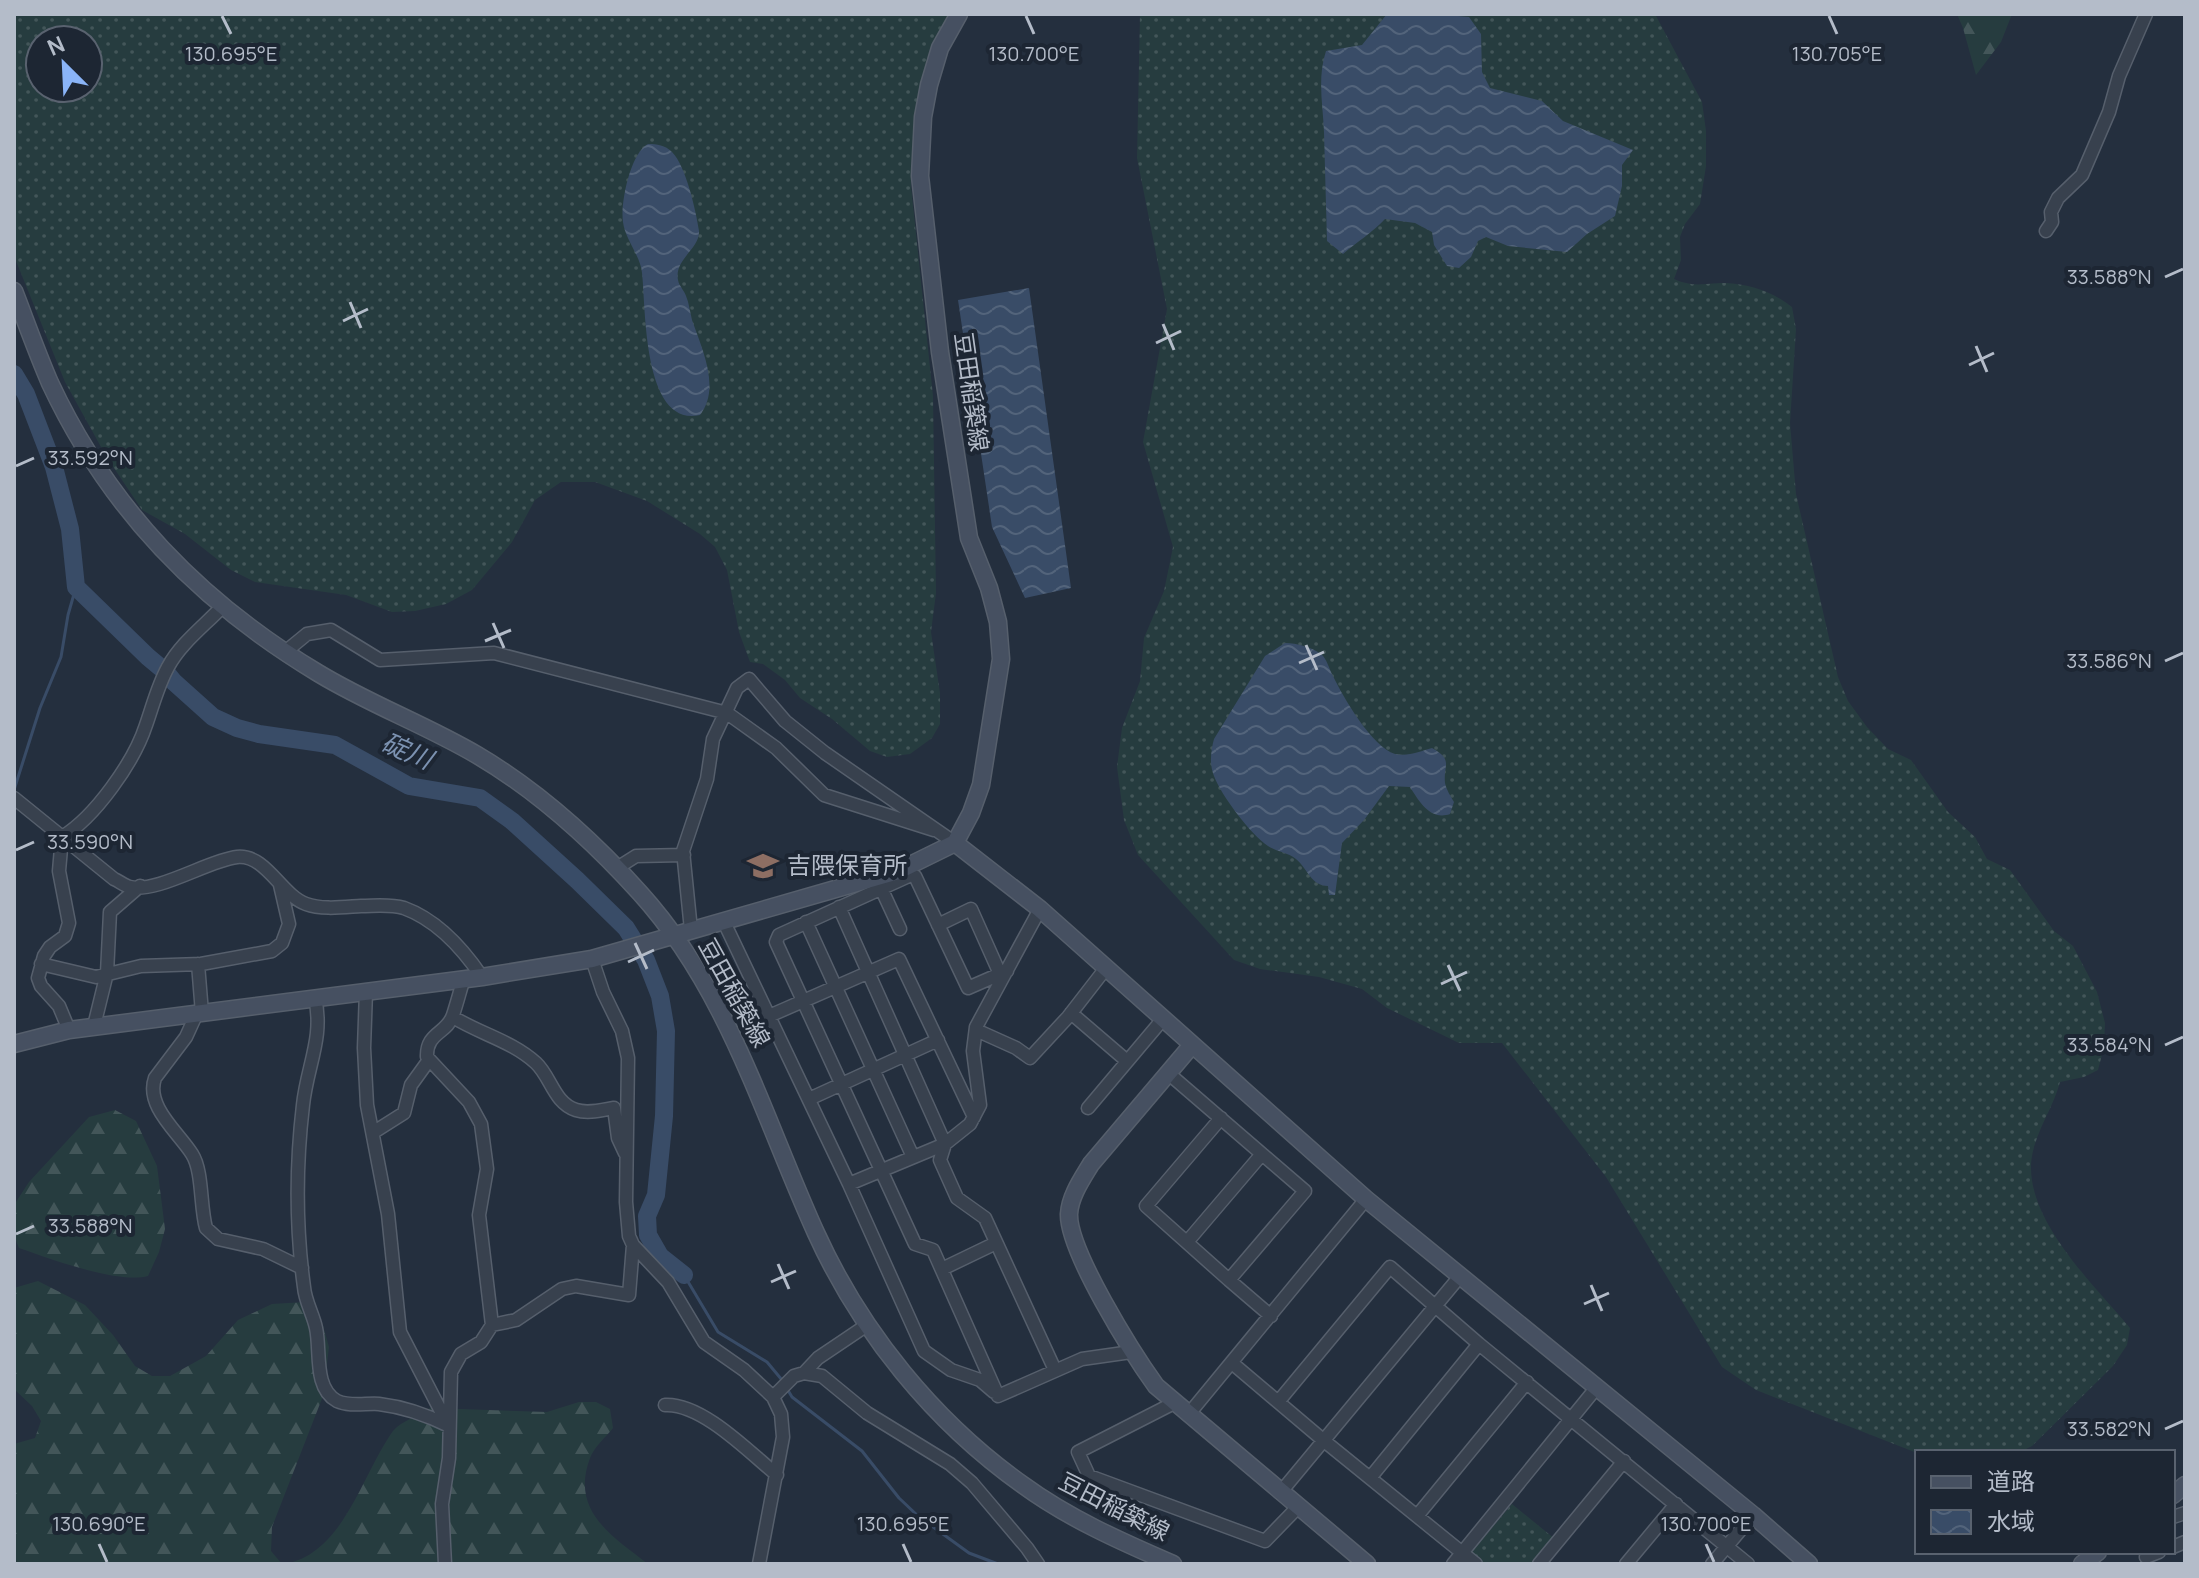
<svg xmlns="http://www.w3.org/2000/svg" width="2199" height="1578" font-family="Manrope,'Noto Sans JP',sans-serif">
<defs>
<pattern id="grass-dots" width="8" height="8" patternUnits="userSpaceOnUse" patternTransform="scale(2)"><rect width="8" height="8" fill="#263c3f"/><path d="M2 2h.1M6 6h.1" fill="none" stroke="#435659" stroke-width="1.8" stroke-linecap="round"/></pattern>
<pattern id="forest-firs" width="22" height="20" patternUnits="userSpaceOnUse" patternTransform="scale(2)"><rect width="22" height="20" fill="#263c3f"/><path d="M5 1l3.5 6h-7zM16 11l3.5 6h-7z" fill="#435659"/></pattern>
<pattern id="water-waves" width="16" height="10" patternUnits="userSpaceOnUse" patternTransform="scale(2)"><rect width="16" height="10" fill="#394c67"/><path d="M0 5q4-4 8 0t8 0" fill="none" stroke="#53647b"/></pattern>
</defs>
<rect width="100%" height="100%" fill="#242f3e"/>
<path fill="url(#grass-dots)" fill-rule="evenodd" d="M14,14h938l-25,49 -9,33 -7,90 22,210 3,197 -5,39 9,61v31l-8,14 -22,16 -23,3 -17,-6 -38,-32 -32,-21 -15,-18 -22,-16 -13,-2 -11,-30 -12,-62 -12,-23 -15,-13 -53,-33 -52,-19h-34l-26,18 -23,42 -40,48 -26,14 -31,7 -23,1 -46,-17 -91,-13 -24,-12 -46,-36 -43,-24 -36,-54 -41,-74 -51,-126zM40,40h48v48h-48z
M1140,14h515l47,88 4,29v35l-6,38 -15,20 -5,13 1,23 -7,19c21,9 29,4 51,4 25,1 48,9 67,24l4,22 -6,94 6,71 42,183 10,24 19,26 21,22 23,11 37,52 27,25 12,22 23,11 44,61 19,15 24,46 8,31 -1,24 -6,23 -14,7 -24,5c-7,28 -30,57 -29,87 1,57 64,117 99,159l-3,17 -14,21 -81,80 -12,6 -103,1 -161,-63 -34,-23 -116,-190 -104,-134h-43l-72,-35 -25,-19 -43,-12 -59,-8 -26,-9 -96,-105 -14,-35 -7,-53 5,-39 18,-47 4,-43 20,-47 9,-44 -30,-105 24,-133 -30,-151z
M1512,1504l43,35 -20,25h-50l-14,-11z"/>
<path fill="url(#forest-firs)" d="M1957,14h55l-11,28 -25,33 -13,-47z
M115,1110l21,11 21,45 8,63 -6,23 -11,24c-31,8 -97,-17 -129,-28l-5,-12v-31l15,-23 60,-65z
M38,1281l47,24 28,30 22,31 17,10h18l36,-20 32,-36 34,-16 33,-2 18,24 6,21 -6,49 -51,131 -1,24 11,13h-268v-120l21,-6 6,-17 -9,-15 -18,-17v-101z
M579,1402h17l14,7 3,19c-7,9 -19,19 -23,30 -20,53 22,78 58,106h-363c59,-11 77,-90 108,-133 8,-10 26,-15 37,-23l117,4z"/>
<path fill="url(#water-waves)" d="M1387,14h49l33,3 12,17 1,38 8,16 52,13 21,20 70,29 -11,15v21l-7,30 -28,18 -20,18 -59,-6 -22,-9 -8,4 -7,16 -12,11 -12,-2 -13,-21 -2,-13 -17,-9 -30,-4c-12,13 -28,23 -42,35l-16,-13c-1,-36 -2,-72 -3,-109 -1,-28 -7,-53 2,-81l36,-6z
M648,144c9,0 17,1 24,8 14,14 24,59 27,79 1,18 -25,28 -21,49 1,6 6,10 8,16 3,7 4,16 6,24 10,29 29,68 8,95 -58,13 -54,-109 -58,-142 -1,-16 -17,-34 -19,-51 -3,-19 8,-70 25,-78z
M1029,288l42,300 -46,10 -33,-71 -34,-227z
M1285,643c12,0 26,4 36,11 6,5 8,15 12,22 10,21 39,71 62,78 13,3 26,-3 37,-6 22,12 11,17 13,35 1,6 6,14 9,19l-4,12c-20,7 -31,-13 -40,-27l-21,-1 -25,34 -22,23 -7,52h-6l-1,-9c-17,0 -20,-17 -32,-27 -9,-7 -19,-7 -28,-13 -17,-11 -47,-51 -54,-70 -5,-12 -3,-26 0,-37l51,-83z"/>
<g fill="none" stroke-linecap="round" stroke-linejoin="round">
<path stroke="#394c67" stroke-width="3" d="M14,790l26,-82 21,-51 7,-42 8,-28
M684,1275l34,57 49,30 15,18
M786,1387l6,10 70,54 37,47 19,18 51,37 29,11"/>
<path stroke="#394c67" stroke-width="18" d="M14,374l12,20 28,73 16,62 6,58 72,70 18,15 8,10 39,35 24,11 22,6 76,11 74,41 71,12 32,23 65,59 49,48 20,32 14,36 6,35 -2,85 -8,79 -9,21 1,19 12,21 24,19"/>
<defs>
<path id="street" d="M2046,231l6,-9 -1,-10 7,-14 24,-23 27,-63 10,-36 27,-62
M285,652l22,-18 24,-4 49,30 114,-7 233,60 49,35 48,47 110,35
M14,798l100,81c5,2 11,7 16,8 28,6 79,-27 107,-30 29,-3 44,38 69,47 16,6 38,3 55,2 14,0 29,-2 43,2 33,12 59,41 78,69
M910,866l1,9 -132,60 -3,7 139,302 18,6 65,146
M617,868l19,-12 48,-1
M911,875l4,1 53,112 39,-17
M881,888l19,41
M839,907l106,237 -5,16 17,38 28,20 70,152
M723,920l126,264 75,167 27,19 29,10 14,12
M806,922l107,235
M938,925l33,-16 29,65
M691,930l-8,-79 24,-72 6,-40 24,-51 12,-9 36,42 40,32 130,90
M592,959l11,33 19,39 6,27 -2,144 3,34 4,9 35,37 36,60 40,28 29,27 8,17 2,23 -24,127
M41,964l55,13 45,-11 60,-2 71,-13 10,-8 7,-19 -9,-39
M198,964l4,49
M366,991l-2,57 3,57 21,109 12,118 47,91
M315,998c9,40 -8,68 -12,107 -7,59 -7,124 1,182 1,14 9,27 12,41 5,22 -3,60 21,73 13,6 29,2 42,3 25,3 48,11 70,22
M197,1013l-11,24 -31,41c-10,28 23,54 37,76 11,17 8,53 14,74l12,11 45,10 39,19
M1071,1013l56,48
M769,1016l130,-57 75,158
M453,1017c27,17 59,24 83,46 15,14 18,40 40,47 12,4 26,0 38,-2l4,30 7,15
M94,1026l13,-53 3,-61 30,-26
M69,1030l-10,-24 -18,-20 -3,-8 6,-22 6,-9 15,-11 4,-13 -10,-52 3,-34c33,-20 72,-75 84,-112 7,-20 12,-40 22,-58 12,-23 36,-41 54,-60
M976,1030l40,18 14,10 38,-41 38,-49
M1168,1073l137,118 -76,89 -83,-74 75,-88
M809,1099l129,-59
M1088,1108l75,-89
M374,1132l30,-19 7,-28 18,-25
M849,1184l96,-40 25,-20 10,-19 -7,-54 3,-24 64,-118
M1187,1242l75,-88
M942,1269l54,-26
M1229,1280l42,36
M492,1325l24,-5 46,-31 14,-3 53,9 4,-50
M1232,1363l91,77 153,124
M804,1373l14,-15 49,-33
M998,1396l84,-37 49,-7
M773,1397l21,-21 10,-3 18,3 45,37 83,51 22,19 55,65 11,16
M1278,1402l112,-135 89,77 269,220
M1174,1403l-96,49 11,24 176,65 33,-34
M665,1405c37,-2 84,47 112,70
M1188,1415l178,-216
M1370,1478l109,-134
M1280,1493l181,-218
M1417,1516l110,-134
M2173,1517l12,-4
M2173,1547l12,-5
M2146,1557l13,-5
M445,1564l-3,-60 7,-46 2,-86 10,-18 20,-12 11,-17 -13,-110 8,-46 -6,-45 -12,-22 -42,-45c-1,-25 20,-23 26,-42 4,-12 7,-24 11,-37
M1453,1564l144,-177
M1539,1564l85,-103
M1626,1564l50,-60
M1712,1564l41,-49"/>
<path id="secondary" d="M14,291c12,31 23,62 36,92 59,126 150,219 268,290 51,31 108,52 159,82 61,36 116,86 163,138 88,97 123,223 176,340 45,99 118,189 207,252 45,33 99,57 150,79
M955,843l85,66 326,290 387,316 56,49
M14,1044l55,-14 413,-53 110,-18 306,-88 57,-28 16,-30 10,-28 20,-126 -3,-37 -9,-34 -20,-50 -29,-186 -20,-176 3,-59 6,-32 11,-37 19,-34
M1192,1045l-101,119c-9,15 -21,32 -22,50 -1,37 64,140 87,172l211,178
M2173,1495l12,-10
M2082,1564l16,-12"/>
</defs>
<use href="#street" stroke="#565f6c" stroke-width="15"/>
<use href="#secondary" stroke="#565f6c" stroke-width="19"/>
<use href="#street" stroke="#38414e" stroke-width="12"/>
<use href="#secondary" stroke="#465061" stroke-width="16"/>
</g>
<path fill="none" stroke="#b4bcc9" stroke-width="3" d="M222,16l9,18M1026,16l8,18M1829,16l8,18M2165,277l18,-8M350,302l11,26M343,321l25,-12M1163,324l11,26M1156,343l25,-12M1976,346l11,26M1969,365l25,-12M16,466l18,-8M493,623l11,25M485,641l26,-11M1306,645l11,25M2165,661l18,-8M1299,663l25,-11M16,850l18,-8M635,943l12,26M628,962l26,-12M1448,965l12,26M1441,984l26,-12M2165,1045l18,-8M16,1234l18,-8M778,1264l11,25M771,1282l25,-11M1591,1285l11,26M1584,1304l25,-11M2165,1429l18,-8M99,1544l8,18M903,1544l8,18M1706,1544l8,18"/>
<defs>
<symbol id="school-bare" viewBox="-9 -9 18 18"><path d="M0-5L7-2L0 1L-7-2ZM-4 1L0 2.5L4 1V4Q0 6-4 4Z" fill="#8d6e63" stroke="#1d2633" stroke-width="2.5" paint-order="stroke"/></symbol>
</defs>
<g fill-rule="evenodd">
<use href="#school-bare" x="741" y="844" width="44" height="44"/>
</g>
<g text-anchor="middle" stroke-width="8" stroke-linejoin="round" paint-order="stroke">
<g font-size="24" fill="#b4bcc9" stroke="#1d2633">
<text transform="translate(971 392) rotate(82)" y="8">豆田稲築線</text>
<text transform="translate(734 993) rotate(61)" y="8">豆田稲築線</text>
<text transform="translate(1114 1507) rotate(27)" y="8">豆田稲築線</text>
</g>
<g font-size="24" fill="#b4bcc9" stroke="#1d2633" text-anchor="start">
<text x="787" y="874">吉隈保育所</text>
</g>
<g font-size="26" font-style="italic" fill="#7c92b1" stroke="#1d2633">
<text transform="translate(407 751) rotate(23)" y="9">碇川</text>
</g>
</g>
<g font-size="20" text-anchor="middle" fill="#b4bcc9" stroke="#1d2633" stroke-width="8" stroke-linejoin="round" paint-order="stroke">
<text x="231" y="61">130.695°E</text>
<text x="1034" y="61">130.700°E</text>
<text x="1837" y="61">130.705°E</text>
<text x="2109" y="284">33.588°N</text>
<text x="90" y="465">33.592°N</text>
<text x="2109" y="668">33.586°N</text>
<text x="90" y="849">33.590°N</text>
<text x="2109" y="1052">33.584°N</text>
<text x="90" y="1233">33.588°N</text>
<text x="2109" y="1436">33.582°N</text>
<text x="99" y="1531">130.690°E</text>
<text x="903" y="1531">130.695°E</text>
<text x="1706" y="1531">130.700°E</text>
</g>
<rect width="2199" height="1578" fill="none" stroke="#b4bcc9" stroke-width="32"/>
<rect x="1915" y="1450" width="260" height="104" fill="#1d2633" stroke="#59626f" stroke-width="2"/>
<rect x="1931" y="1476" width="40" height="12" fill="#465061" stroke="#59626f" stroke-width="2"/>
<text x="1987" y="1490" font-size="24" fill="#b4bcc9">道路</text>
<rect x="1931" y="1510" width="40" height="24" fill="url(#water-waves)" stroke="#59626f" stroke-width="2"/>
<text x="1987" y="1530" font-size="24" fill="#b4bcc9">水域</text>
<g transform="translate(64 64) rotate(336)"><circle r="38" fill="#1d2633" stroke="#59626f" stroke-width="2"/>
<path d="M0-6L14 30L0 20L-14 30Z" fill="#8ab4f8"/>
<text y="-12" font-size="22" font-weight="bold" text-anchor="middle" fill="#b4bcc9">N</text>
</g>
</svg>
